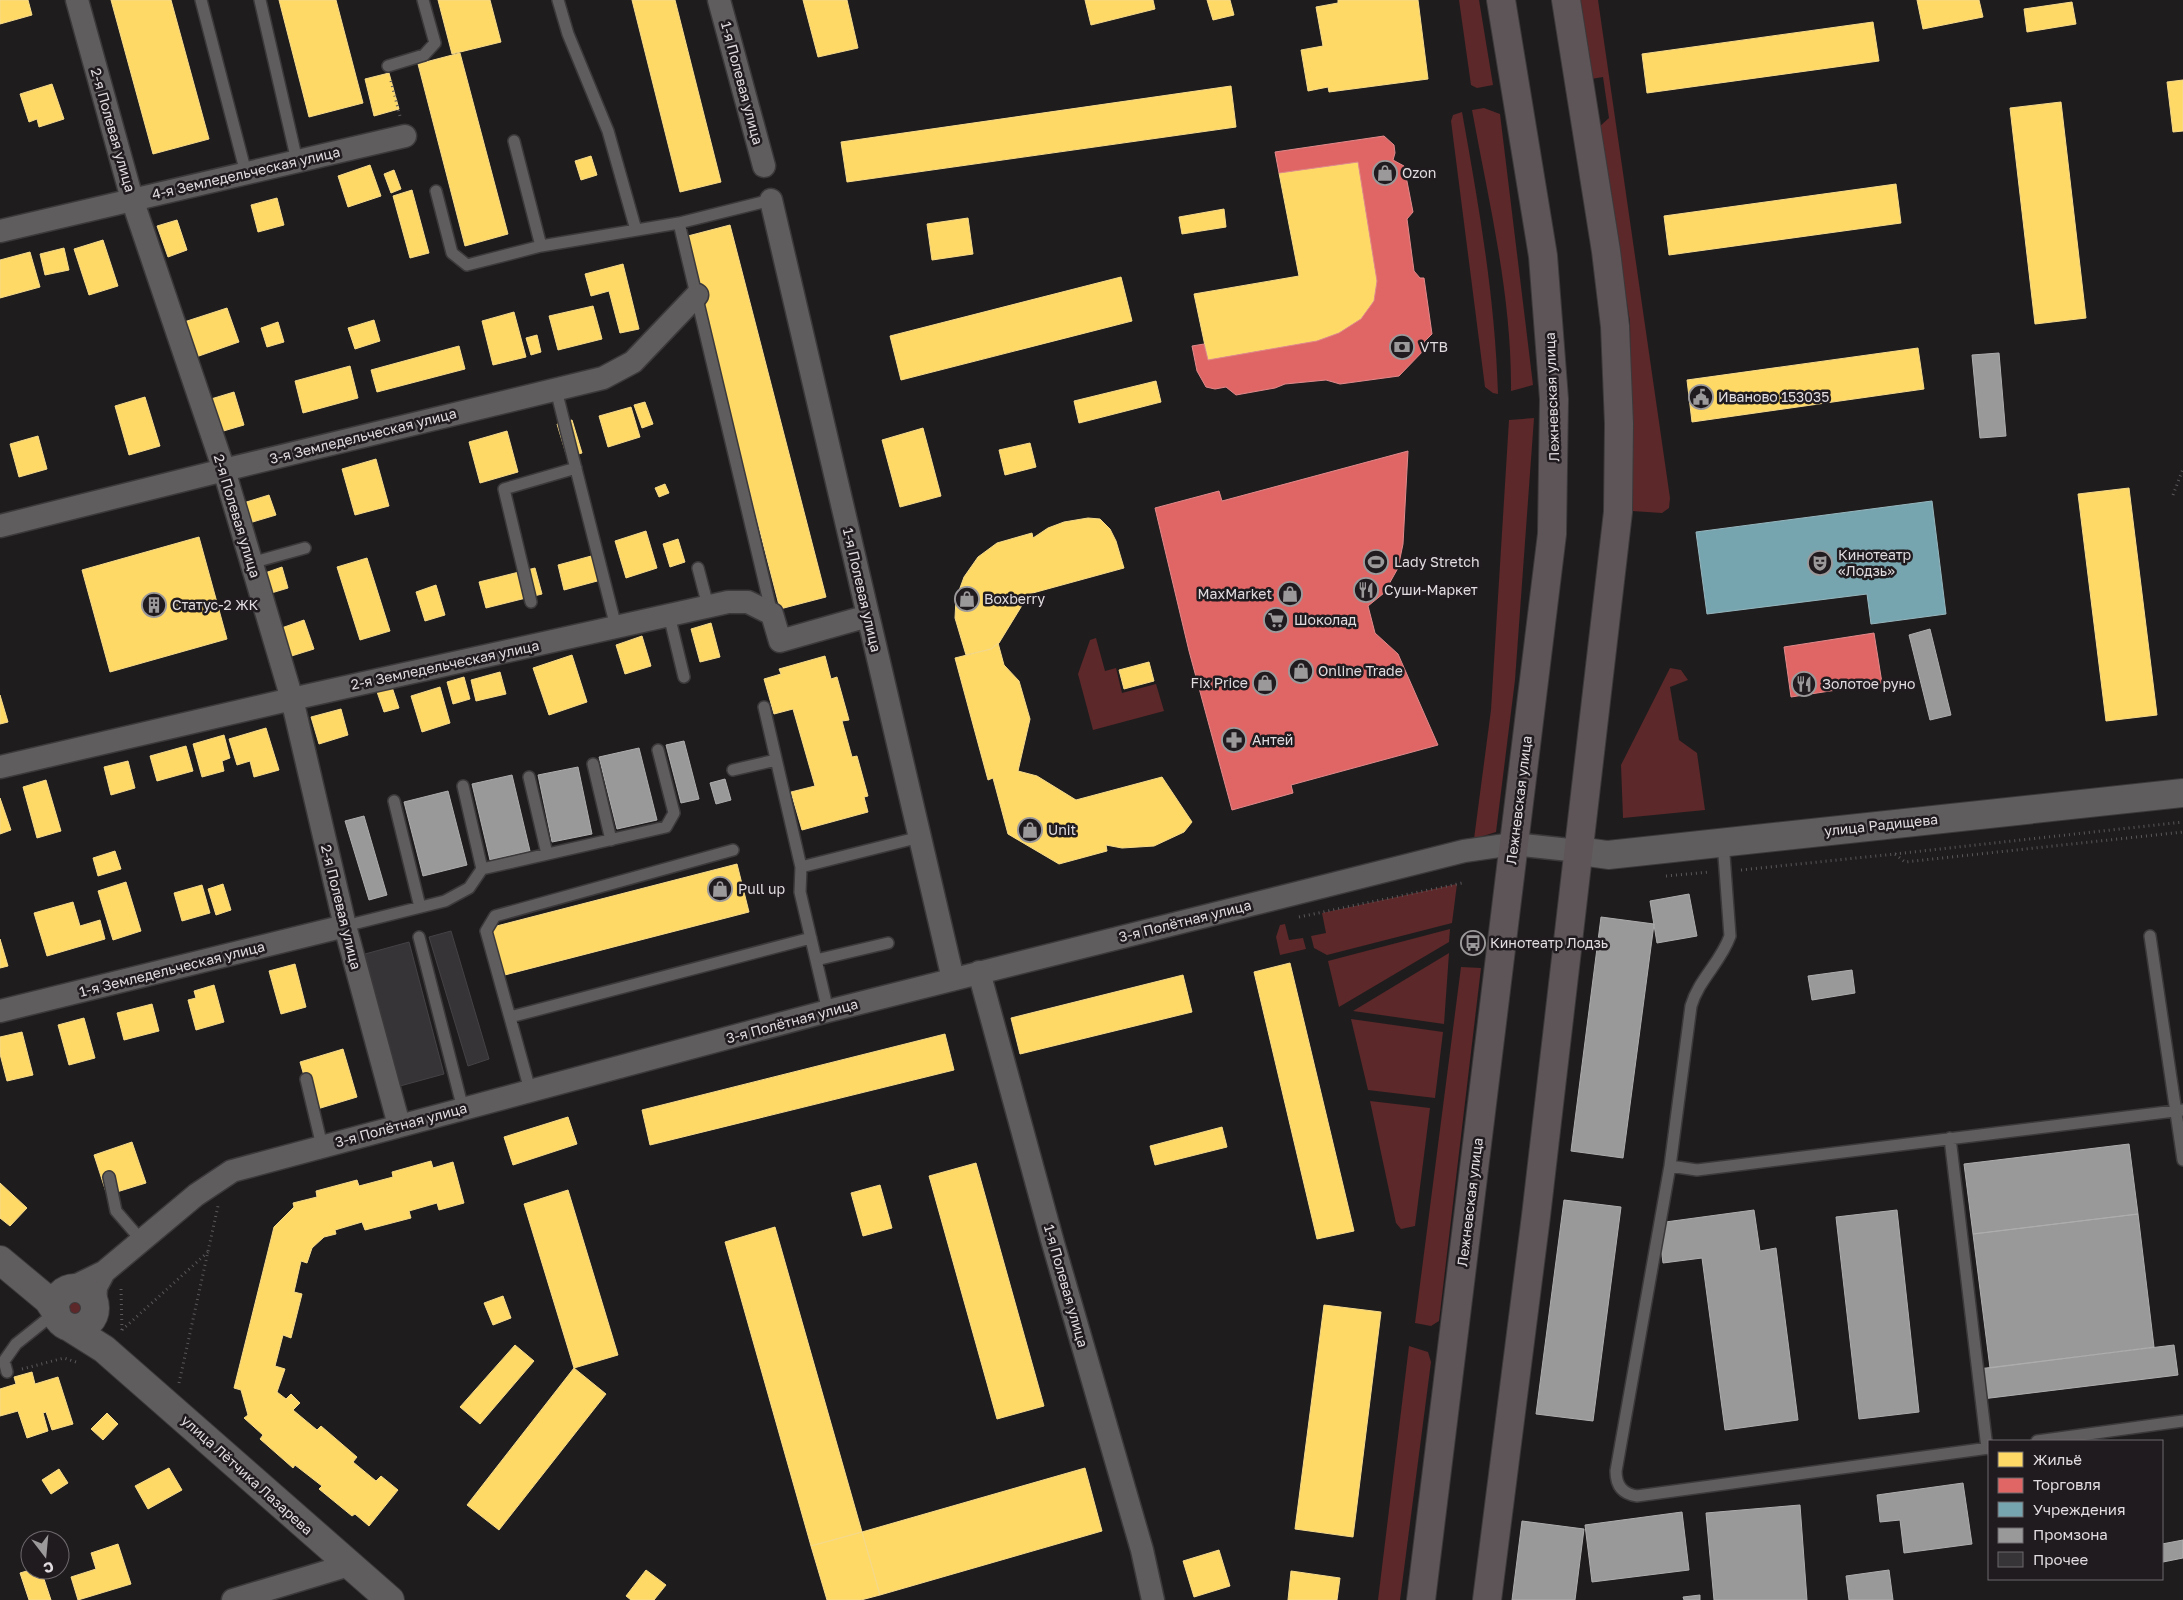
<svg xmlns="http://www.w3.org/2000/svg" width="2183" height="1600" font-family="'Golos Text',sans-serif">
<rect width="100%" height="100%" fill="#1f1c1e"/>
<path fill="#5c2829" d="M1459,0h20l14,85 -16,3 -6,-3z
M1579,0h19l72,498 -1,10 -7,5 -30,-2 -2,-189 -31,-195 10,-9 -6,-41 -12,2z
M1484,108l16,6 33,271 -22,6c1,-95 -22,-188 -39,-281z
M1462,112c17,95 33,185 36,282l-5,-1 -8,-6 -34,-266 2,-6z
M1534,418l-19,262 -19,152 -22,7 17,-129 18,-290z
M1096,638l9,33 11,-3 6,25 34,-9 8,27 -71,19 -15,-56 12,-34z
M1670,668l11,2 7,10 -18,7 9,53 18,13 8,57 -82,8 -2,-53z
M1457,884l-5,39 -125,32 -13,-7 -3,-12 15,-3 -4,-20z
M1285,924l4,16 14,-2 3,11 -26,6 -4,-18 4,-12z
M1450,929l-1,13 -110,65 -11,-46z
M1449,953l-5,71 -91,-13z
M1461,967l20,1 -42,353 -8,5 -16,-3z
M1351,1019l92,13 -8,66 -67,-8z
M1370,1101l60,7 -15,118 -14,3 -5,-6z
M76,1295l8,3 4,13 -5,8 -8,3 -13,-19 5,-6z
M1409,1346l19,6 3,10 -31,238h-22z"/>
<path fill="#ffd966" stroke="#f6da8a" d="M0,0h28l4,15 -32,9z
M111,0h60l38,139 -56,15z
M279,0h57l27,103 -54,14z
M438,0h52l11,42 -49,12z
M632,0h43l46,182 -41,10z
M803,0h44l11,48 -40,9z
M1085,0h68l2,9 -64,16z
M1207,0h23l4,15 -21,5z
M1338,0h80l10,79 -99,13 -1,-5 -20,4 -7,-41 22,-4 -7,-39 22,-4z
M1917,0h62l4,17 -60,12z
M2072,2l4,22 -49,8 -3,-23z
M1873,22l6,39 -232,32 -5,-39z
M460,53l48,181 -43,12 -47,-182z
M389,73l10,36 -25,7 -9,-37z
M2183,80v51l-10,1 -6,-50z
M52,84l12,35 -25,8 -2,-8 -8,3 -9,-28z
M1231,86l5,41 -389,55 -6,-40z
M2061,102l25,216 -51,6 -25,-216z
M591,156l6,19 -16,5 -6,-19z
M1358,162l19,119 -3,20 -13,18 -22,14 -22,8 -109,19 -14,-66 105,-18 -20,-103z
M370,165l11,31 -33,11 -10,-31z
M394,170l7,19 -10,4 -7,-19z
M1896,184l5,39 -232,32 -5,-39z
M412,190l17,63 -19,5 -17,-62z
M277,198l7,27 -26,7 -7,-27z
M1224,209l2,18 -44,7 -3,-17z
M968,218l5,36 -41,6 -5,-36z
M177,220l10,30 -19,7 -11,-31z
M730,225l96,372 -46,12 -96,-372z
M103,240l15,46 -29,9 -15,-46z
M64,248l5,22 -24,5 -5,-21z
M30,252l10,35 -40,11v-38z
M623,264l16,65 -19,4 -11,-42 -18,5 -6,-22z
M1121,277l11,44 -231,59 -11,-44z
M593,306l9,33 -44,11 -9,-34z
M227,308l12,34 -43,15 -12,-35z
M514,312l12,45 -33,8 -11,-44z
M374,320l6,21 -25,8 -7,-21z
M278,322l6,20 -17,5 -6,-19z
M537,335l4,17 -10,3 -5,-17z
M459,346l6,23 -88,23 -6,-22z
M1918,348l6,41 -232,33 -5,-42z
M350,366l8,32 -55,15 -8,-32z
M1156,381l5,21 -82,21 -5,-22z
M234,392l10,33 -24,7 -9,-33z
M145,397l15,49 -31,9 -14,-49z
M645,402l8,22 -11,4 -8,-23z
M631,407l9,30 -32,10 -9,-31z
M572,420l10,33 -15,4 -10,-33z
M923,428l18,68 -41,11 -18,-67z
M507,431l11,41 -38,11 -11,-41z
M38,436l9,33 -28,8 -9,-33z
M1030,443l6,24 -31,8 -6,-25z
M376,459l13,47 -34,9 -13,-46z
M665,484l4,9 -10,4 -4,-9z
M2129,488l28,227 -51,6 -28,-227z
M269,495l7,20 -30,9 -6,-20z
M1088,518l12,1 10,10 6,12 8,27 -95,26 -30,49 -8,6 -25,6 -11,-37 1,-19 8,-22 14,-20 19,-14 35,-10 1,5 15,-10 16,-6z
M646,531l11,37 -31,10 -11,-37z
M199,537l28,102 -117,33 -28,-102z
M678,539l7,23 -15,5 -7,-23z
M595,555l6,25 -37,10 -6,-25z
M367,558l23,73 -30,9 -23,-73z
M282,567l6,21 -20,6 -6,-20z
M535,568l7,26 -56,14 -7,-26z
M436,585l9,30 -20,6 -9,-29z
M304,620l10,29 -29,9 -9,-28z
M711,623l9,34 -20,5 -9,-33z
M642,636l9,30 -26,8 -9,-29z
M998,643l6,22 15,16 11,38 -12,52 19,5 39,24 86,-23 30,45 -8,10 -30,14 -32,2 -16,-3 1,6 -48,13 -51,-30 -15,-56 -5,2 -33,-122 36,-9z
M572,655l15,47 -38,13 -16,-47z
M825,656l6,23 6,-2 12,43 -7,1 10,36 5,-1 11,40 -4,1 4,15 -66,18 -11,-38 24,-6 -22,-77 -19,5 -10,-35 17,-5 -2,-5z
M1149,662l5,19 -30,8 -5,-19z
M500,672l6,22 -30,7 -5,-21z
M464,677l6,22 -17,5 -6,-22z
M390,681l9,27 -15,4 -9,-26z
M440,687l10,36 -28,9 -11,-36z
M0,695l8,27 -8,2z
M341,709l7,26 -29,9 -8,-27z
M266,728l13,42 -25,7 -4,-16 -13,4 -8,-26z
M224,735l6,23 -8,3 2,10 -22,6 -9,-33z
M186,746l7,25 -36,10 -7,-25z
M128,761l7,27 -24,7 -7,-28z
M46,780l15,51 -24,7 -14,-51z
M0,798l11,32 -11,4z
M115,851l6,18 -23,7 -5,-18z
M737,864l12,48 -252,65 -12,-48z
M126,882l15,49 -28,9 -15,-49z
M223,884l8,26 -15,5 -8,-26z
M202,885l8,28 -28,8 -8,-28z
M73,902l7,24 20,-6 5,19 -58,17 -13,-43z
M0,939l8,27 -8,2z
M1290,963l64,268 -37,8 -63,-267z
M295,964l11,43 -25,7 -12,-43z
M1183,975l9,37 -172,42 -9,-36z
M214,985l10,37 -28,8 -8,-30 8,-2 -2,-7z
M152,1004l7,27 -35,9 -7,-27z
M84,1018l11,40 -26,7 -11,-40z
M22,1032l11,43 -26,6 -7,-27v-17z
M945,1034l9,36 -304,75 -8,-35z
M343,1049l14,48 -43,13 -14,-48z
M568,1117l9,27 -64,21 -9,-28z
M1222,1127l5,20 -72,18 -5,-19z
M132,1142l14,41 -39,12 -13,-40z
M431,1161l2,7 20,-6 11,41 -25,7 -2,-7 -28,8 2,7 -46,12 -3,-8 -27,8 1,4 -12,3 -12,11 -5,15 -6,-2 -7,31 8,2 -11,44 -8,-3 -8,31 10,3 -8,23 9,7 5,-5 9,9 -7,7 24,20 4,-4 36,31 -4,5 23,19 5,-5 17,14 -29,36 -14,-12 -3,2 -33,-27 3,-3 -27,-21 -2,3 -33,-29 3,-4 -19,-17 4,-3 -7,-25 -7,-2 40,-161 20,-20 -1,-4 24,-6 -1,-6 41,-11 2,6 34,-9 -1,-5z
M976,1163l68,243 -47,13 -68,-243z
M0,1183l27,25 -17,18 -10,-8z
M880,1185l12,43 -29,8 -12,-43z
M568,1190l50,165 -44,13 -50,-164z
M775,1227l87,305 -51,14 -86,-304z
M503,1296l8,22 -18,7 -9,-22z
M1324,1305l57,7 -28,225 -58,-8z
M515,1345l19,16 -54,63 -20,-17z
M574,1368l32,26 -107,136 -32,-25z
M32,1372l3,12 23,-7 15,47 -21,6 -6,-18 -3,1 5,18 -21,7 -9,-27 -18,5v-27l16,-5 -2,-7z
M107,1413l11,11 -15,16 -12,-11z
M169,1468l13,22 -34,19 -13,-23z
M1085,1468l17,63 -222,64 -18,-63z
M59,1469l9,14 -17,11 -9,-14z
M862,1532l18,63 -19,5h-34l-16,-54z
M118,1544l13,40 -53,16 -7,-23 25,-8 -5,-16z
M1219,1550l11,36 -36,11 -11,-36z
M30,1570h11l10,30h-22l-9,-27z
M646,1570l20,15 -12,15h-23l-5,-4z
M1291,1571l49,7 -3,22h-49z"/>
<path fill="#e06666" stroke="#e0898a" d="M1384,136l10,9 1,8 -2,7 11,6 9,46 -6,7 7,52 6,7h4l8,56 -8,8 2,6 -27,28 -59,8 -14,-4 -41,4 -10,4 -39,7 -10,-8 -11,2 -9,-2 -9,-16 -5,-25 12,-2 4,16 109,-19 22,-8 22,-14 13,-18 3,-20 -19,-119 -79,11 -4,-21z
M1408,451l-5,93 -5,24 -14,25 -16,13 7,27 23,21 40,91 -147,40 2,8 -61,17 -43,-159 -34,-143 64,-17 3,10z
M1874,633l8,50 -91,14 -7,-50z"/>
<path fill="#76a5af" stroke="#96b6bd" d="M1932,501l14,113 -75,10 -4,-30 -160,20 -11,-82z"/>
<path fill="#999" stroke="#aeadae" d="M1999,353l7,83 -26,2 -8,-83z
M1930,629l21,86 -21,5 -21,-85z
M684,741l15,58 -18,4 -15,-58z
M639,748l18,72 -40,9 -18,-72z
M578,767l14,67 -40,8 -14,-67z
M512,775l18,76 -40,9 -18,-76z
M725,779l6,21 -15,4 -6,-21z
M448,791l19,74 -44,11 -19,-74z
M364,816l23,79 -18,5 -24,-79z
M1689,894l8,42 -40,7 -7,-42z
M1601,917l53,7 -31,234 -52,-7z
M1852,970l3,23 -43,7 -4,-24z
M2129,1144l9,70 -165,20 -9,-70z
M1564,1200l57,7 -28,214 -57,-7z
M1754,1210l6,41 16,-3 22,172 -73,10 -23,-172 -39,5 -5,-40z
M1897,1210l22,202 -60,7 -23,-202z
M2138,1214l16,133 -164,21 -17,-134z
M2174,1345l4,30 -196,24 -4,-30z
M1963,1483l9,61 -68,9 -4,-33 -20,2 -3,-27z
M1800,1505l7,95h-93l-8,-87z
M1682,1512l7,58 -97,12 -7,-57z
M1522,1521l62,8 -9,71h-63z
M2183,1540v18l-20,4 -1,-18z
M1889,1570l4,30h-44l-3,-24z
M1700,1595v5h-16l-1,-3z"/>
<path fill="#363436" stroke="#454245" d="M451,931l38,128 -21,7 -39,-129z
M409,942l35,132 -44,12 -35,-132z"/>
<g fill="none" stroke-linecap="round" stroke-linejoin="round">
<defs>
<path id="service" d="M201,0l45,173
M260,0l37,161
M558,0l10,34 40,97 28,99
M388,66l36,-11 11,-12 -12,-43
M514,141l27,105 138,-23 92,-23
M436,191l16,62 15,12 74,-19
M679,223l93,391
M556,390l60,237
M251,563l54,-15
M698,568l10,38
M531,602l-27,-113 72,-21
M669,615l15,62
M764,707l37,160 -1,25 28,119
M593,764l18,76
M733,770l43,-10
M529,777l18,77
M463,786l19,83
M394,801l26,106
M1723,842l7,94c-9,26 -31,43 -39,70l-21,160 -54,305c0,15 7,23 21,25l352,-48
M801,867l119,-30
M345,926l100,-25 24,-13 13,-19 184,-42 8,-14 -16,-63
M2150,936l33,224
M419,937l44,172
M816,960l72,-17
M510,1017l301,-79
M306,1079l16,67
M530,1090l-44,-159 9,-15 238,-66
M1950,1138l37,310
M1670,1166l27,4 486,-60
M109,1177l7,34 26,30
M7,1372l-3,-11 12,-17 40,-32
M2037,1441l146,-20"/>
<path id="minor" d="M77,0l55,199 92,271 68,229 53,227 54,199
M719,0l45,166
M771,200l182,779
M0,231l405,-95
M0,526l224,-56 379,-92 30,-16 64,-67
M0,767l292,-68 436,-97h20l24,12 8,27 88,-25
M979,972l74,271 89,307 11,50
M0,1011l345,-85
M71,1288l33,-16 92,-77 36,-24 596,-160 636,-160 49,-7 66,7
M95,1305l1,-18 8,-15
M233,1600l116,-35"/>
<path id="tertiary" d="M1579,851l29,4 575,-62
M0,1260l48,40 8,12
M55 1308a20 20 0 1 1 40 0a20 20 0 1 1-40 0Z
M69,1327l35,22 286,251"/>
<path id="trunk" d="M1421,1600l131,-1066 2,-135 -11,-143 -42,-256
M1487,1600l49,-384 82,-704 1,-88 -4,-98 -9,-75 -40,-251"/>
</defs>
<use href="#service" stroke="#3c393b" stroke-width="14"/>
<use href="#minor" stroke="#3c393b" stroke-width="25"/>
<use href="#tertiary" stroke="#3c393b" stroke-width="30"/>
<use href="#trunk" stroke="#3c393b" stroke-width="30"/>
<path stroke="#5a585a" stroke-width="3" stroke-dasharray="1 4" stroke-linecap="butt" d="M391,81l9,35
M2173,495l10,-26
M1895,854l288,-32
M1741,870l154,-16 10,8 278,-30
M1666,876l44,-4
M1299,917l163,-34
M121,1289l1,43
M122,1330l86,-78
M22,1369l42,-11 12,4
M179,1383l39,-177"/>
<use href="#service" stroke="#605d5f" stroke-width="11"/>
<use href="#minor" stroke="#605d5f" stroke-width="22"/>
<use href="#tertiary" stroke="#605d5f" stroke-width="28"/>
<use href="#trunk" stroke="#5e5558" stroke-width="28"/>
</g>
<defs>
<symbol id="shop-ring" viewBox="-11 -11 22 22"><circle r="9.5" fill="#201b1f" stroke="#9c999b" stroke-width="1.5"/><path d="M-5-2.5h2.3a2.7 3.5 0 0 1 5.4 0H5L5.5 6h-11ZM-1.5-2.5h3a1.5 2.3 0 0 0-3 0Z" fill="#9c999b"/></symbol>
<symbol id="bank-ring" viewBox="-11 -11 22 22"><circle r="9.5" fill="#201b1f" stroke="#9c999b" stroke-width="1.5"/><path d="M-6-4H6V4H-6ZM0-2.3a2.3 2.3 0 1 0 0 4.6a2.3 2.3 0 1 0 0-4.6Z" fill="#9c999b"/></symbol>
<symbol id="civic-ring" viewBox="-11 -11 22 22"><circle r="9.5" fill="#201b1f" stroke="#9c999b" stroke-width="1.5"/><path d="M-.6-6.5H3V-4.5H.6V-3L4-1V1h2V6H-6V1h2V-1L-.6-3ZM-1.2 2.5V6h2.4V2.5Z" fill="#9c999b"/></symbol>
<symbol id="stadium-ring" viewBox="-11 -11 22 22"><circle r="9.5" fill="#201b1f" stroke="#9c999b" stroke-width="1.5"/><path d="M0-5a6.5 5 0 1 0 0 10a6.5 5 0 1 0 0-10ZM-3.5-1.8h7v3.6h-7Z" fill="#9c999b"/></symbol>
<symbol id="theatre-ring" viewBox="-11 -11 22 22"><circle r="9.5" fill="#201b1f" stroke="#9c999b" stroke-width="1.5"/><path d="M-5-5.5Q0-4 5-5.5V0Q5 5 0 6Q-5 5-5 0ZM-3.3-2.5H-1v1.5H-3.3ZM1-2.5H3.3v1.5H1ZM-2.8 1Q0 5.5 2.8 1Z" fill="#9c999b"/></symbol>
<symbol id="restaurant-ring" viewBox="-11 -11 22 22"><circle r="9.5" fill="#201b1f" stroke="#9c999b" stroke-width="1.5"/><path d="M-5-6h1v4h1v-4h1v4h1v-4h1v5L-1.5 .5V6h-2V.5L-5-1ZM5-6V6H3V1.5H1.5Q1.5-4 5-6Z" fill="#9c999b"/></symbol>
<symbol id="building-ring" viewBox="-11 -11 22 22"><circle r="9.5" fill="#201b1f" stroke="#9c999b" stroke-width="1.5"/><path d="M-4-6H4V6H1V3H-1V6H-4ZM-2.5-4.3h1.7v1.8h-1.7ZM.8-4.3h1.7v1.8H.8ZM-2.5-1h1.7V.8h-1.7ZM.8-1h1.7V.8H.8Z" fill="#9c999b"/></symbol>
<symbol id="supermarket-ring" viewBox="-11 -11 22 22"><circle r="9.5" fill="#201b1f" stroke="#9c999b" stroke-width="1.5"/><path d="M-6-5.5h2.5l.6 2H6L4.5 2H-2.5L-4.4-4H-6ZM-1.5 3.2a1.3 1.3 0 1 0 .1 0ZM3 3.2a1.3 1.3 0 1 0 .1 0Z" fill="#9c999b"/></symbol>
<symbol id="pharmacy-ring" viewBox="-11 -11 22 22"><circle r="9.5" fill="#201b1f" stroke="#9c999b" stroke-width="1.5"/><path d="M-2-6h4v4h4v4h-4v4h-4v-4h-4v-4h4Z" fill="#9c999b"/></symbol>
<symbol id="bus-ring" viewBox="-11 -11 22 22"><circle r="9.5" fill="#201b1f" stroke="#9c999b" stroke-width="1.5"/><path d="M-5-6H5V4H4V6H2V4H-2V6H-4V4H-5ZM-3.5-4V0h7V-4ZM-3.5 1.2v1.5H-2V1.2ZM2 1.2v1.5H3.5V1.2Z" fill="#9c999b"/></symbol>
</defs>
<g fill-rule="evenodd">
<use href="#shop-ring" x="1371" y="159" width="28" height="28"/>
<use href="#bank-ring" x="1388" y="333" width="28" height="28"/>
<use href="#civic-ring" x="1687" y="383" width="28" height="28"/>
<use href="#stadium-ring" x="1362" y="548" width="28" height="28"/>
<use href="#theatre-ring" x="1806" y="549" width="28" height="28"/>
<use href="#restaurant-ring" x="1352" y="576" width="28" height="28"/>
<use href="#shop-ring" x="1276" y="580" width="28" height="28"/>
<use href="#shop-ring" x="953" y="585" width="28" height="28"/>
<use href="#building-ring" x="140" y="591" width="28" height="28"/>
<use href="#supermarket-ring" x="1262" y="606" width="28" height="28"/>
<use href="#shop-ring" x="1287" y="657" width="28" height="28"/>
<use href="#shop-ring" x="1251" y="669" width="28" height="28"/>
<use href="#restaurant-ring" x="1790" y="670" width="28" height="28"/>
<use href="#pharmacy-ring" x="1220" y="726" width="28" height="28"/>
<use href="#shop-ring" x="1016" y="816" width="28" height="28"/>
<use href="#shop-ring" x="706" y="875" width="28" height="28"/>
<use href="#bus-ring" x="1459" y="929" width="28" height="28"/>
</g>
<g text-anchor="middle" stroke-width="5" stroke-linejoin="round" paint-order="stroke">
<g font-size="14" fill="#e0dcdf" stroke="#201b1f">
<text transform="translate(742 83) rotate(75)" y="5">1-я Полевая улица</text>
<text transform="translate(113 130) rotate(74)" y="5">2-я Полевая улица</text>
<text transform="translate(246 173) rotate(-13)" y="5">4-я Земледельческая улица</text>
<text transform="translate(1552 397) rotate(-92)" y="5">Лежневская улица</text>
<text transform="translate(363 436) rotate(-14)" y="5">3-я Земледельческая улица</text>
<text transform="translate(237 516) rotate(73)" y="5">2-я Полевая улица</text>
<text transform="translate(862 590) rotate(77)" y="5">1-я Полевая улица</text>
<text transform="translate(445 665) rotate(-12)" y="5">2-я Земледельческая улица</text>
<text transform="translate(1519 800) rotate(-83)" y="5">Лежневская улица</text>
<text transform="translate(1881 825) rotate(-6)" y="5">улица Радищева</text>
<text transform="translate(341 907) rotate(76)" y="5">2-я Полевая улица</text>
<text transform="translate(1185 921) rotate(-14)" y="5">3-я Полётная улица</text>
<text transform="translate(172 969) rotate(-14)" y="5">1-я Земледельческая улица</text>
<text transform="translate(792 1021) rotate(-15)" y="5">3-я Полётная улица</text>
<text transform="translate(401 1125) rotate(-15)" y="5">3-я Полётная улица</text>
<text transform="translate(1470 1202) rotate(-83)" y="5">Лежневская улица</text>
<text transform="translate(1066 1286) rotate(74)" y="5">1-я Полевая улица</text>
<text transform="translate(247 1475) rotate(42)" y="5">улица Лётчика Лазарева</text>
</g>
<g font-size="14" fill="#e0dcdf" stroke="#201b1f" text-anchor="start">
<text x="1402" y="178">Ozon</text>
<text x="1420" y="352">VTB</text>
<text x="1718" y="402">Иваново 153035</text>
<text x="1838" y="560">Кинотеатр<tspan x="1838" dy="16">«Лодзь»</tspan></text>
<text x="1394" y="567">Lady Stretch</text>
<text x="1384" y="595">Суши-Маркет</text>
<text x="1272" y="599" text-anchor="end">MaxMarket</text>
<text x="984" y="604">Boxberry</text>
<text x="172" y="610">Статус-2 ЖК</text>
<text x="1294" y="625">Шоколад</text>
<text x="1318" y="676">Online Trade</text>
<text x="1248" y="688" text-anchor="end">Fix Price</text>
<text x="1822" y="689">Золотое руно</text>
<text x="1252" y="745">Антей</text>
<text x="1048" y="835">Unit</text>
<text x="738" y="894">Pull up</text>
<text x="1490" y="948">Кинотеатр Лодзь</text>
</g>
</g>
<rect x="1988" y="1440" width="175" height="140" fill="#201b1f" stroke="#6d686c"/>
<rect x="1998" y="1452" width="25" height="15" fill="#ffd966" stroke="#6d686c"/>
<text x="2033" y="1465" font-size="15" fill="#e0dcdf">Жильё</text>
<rect x="1998" y="1478" width="25" height="15" fill="#e06666" stroke="#6d686c"/>
<text x="2033" y="1490" font-size="15" fill="#e0dcdf">Торговля</text>
<rect x="1998" y="1502" width="25" height="15" fill="#76a5af" stroke="#6d686c"/>
<text x="2033" y="1515" font-size="15" fill="#e0dcdf">Учреждения</text>
<rect x="1998" y="1528" width="25" height="15" fill="#999999" stroke="#6d686c"/>
<text x="2033" y="1540" font-size="15" fill="#e0dcdf">Промзона</text>
<rect x="1998" y="1552" width="25" height="15" fill="#363436" stroke="#6d686c"/>
<text x="2033" y="1565" font-size="15" fill="#e0dcdf">Прочее</text>
<g transform="translate(45 1555) rotate(164)"><circle r="24" fill="#201b1f" stroke="#6d686c"/>
<path d="M0-4L9 19L0 12L-9 19Z" fill="#9c999b"/>
<text y="-8" font-size="14" font-weight="bold" text-anchor="middle" fill="#e0dcdf">С</text>
</g>
</svg>
